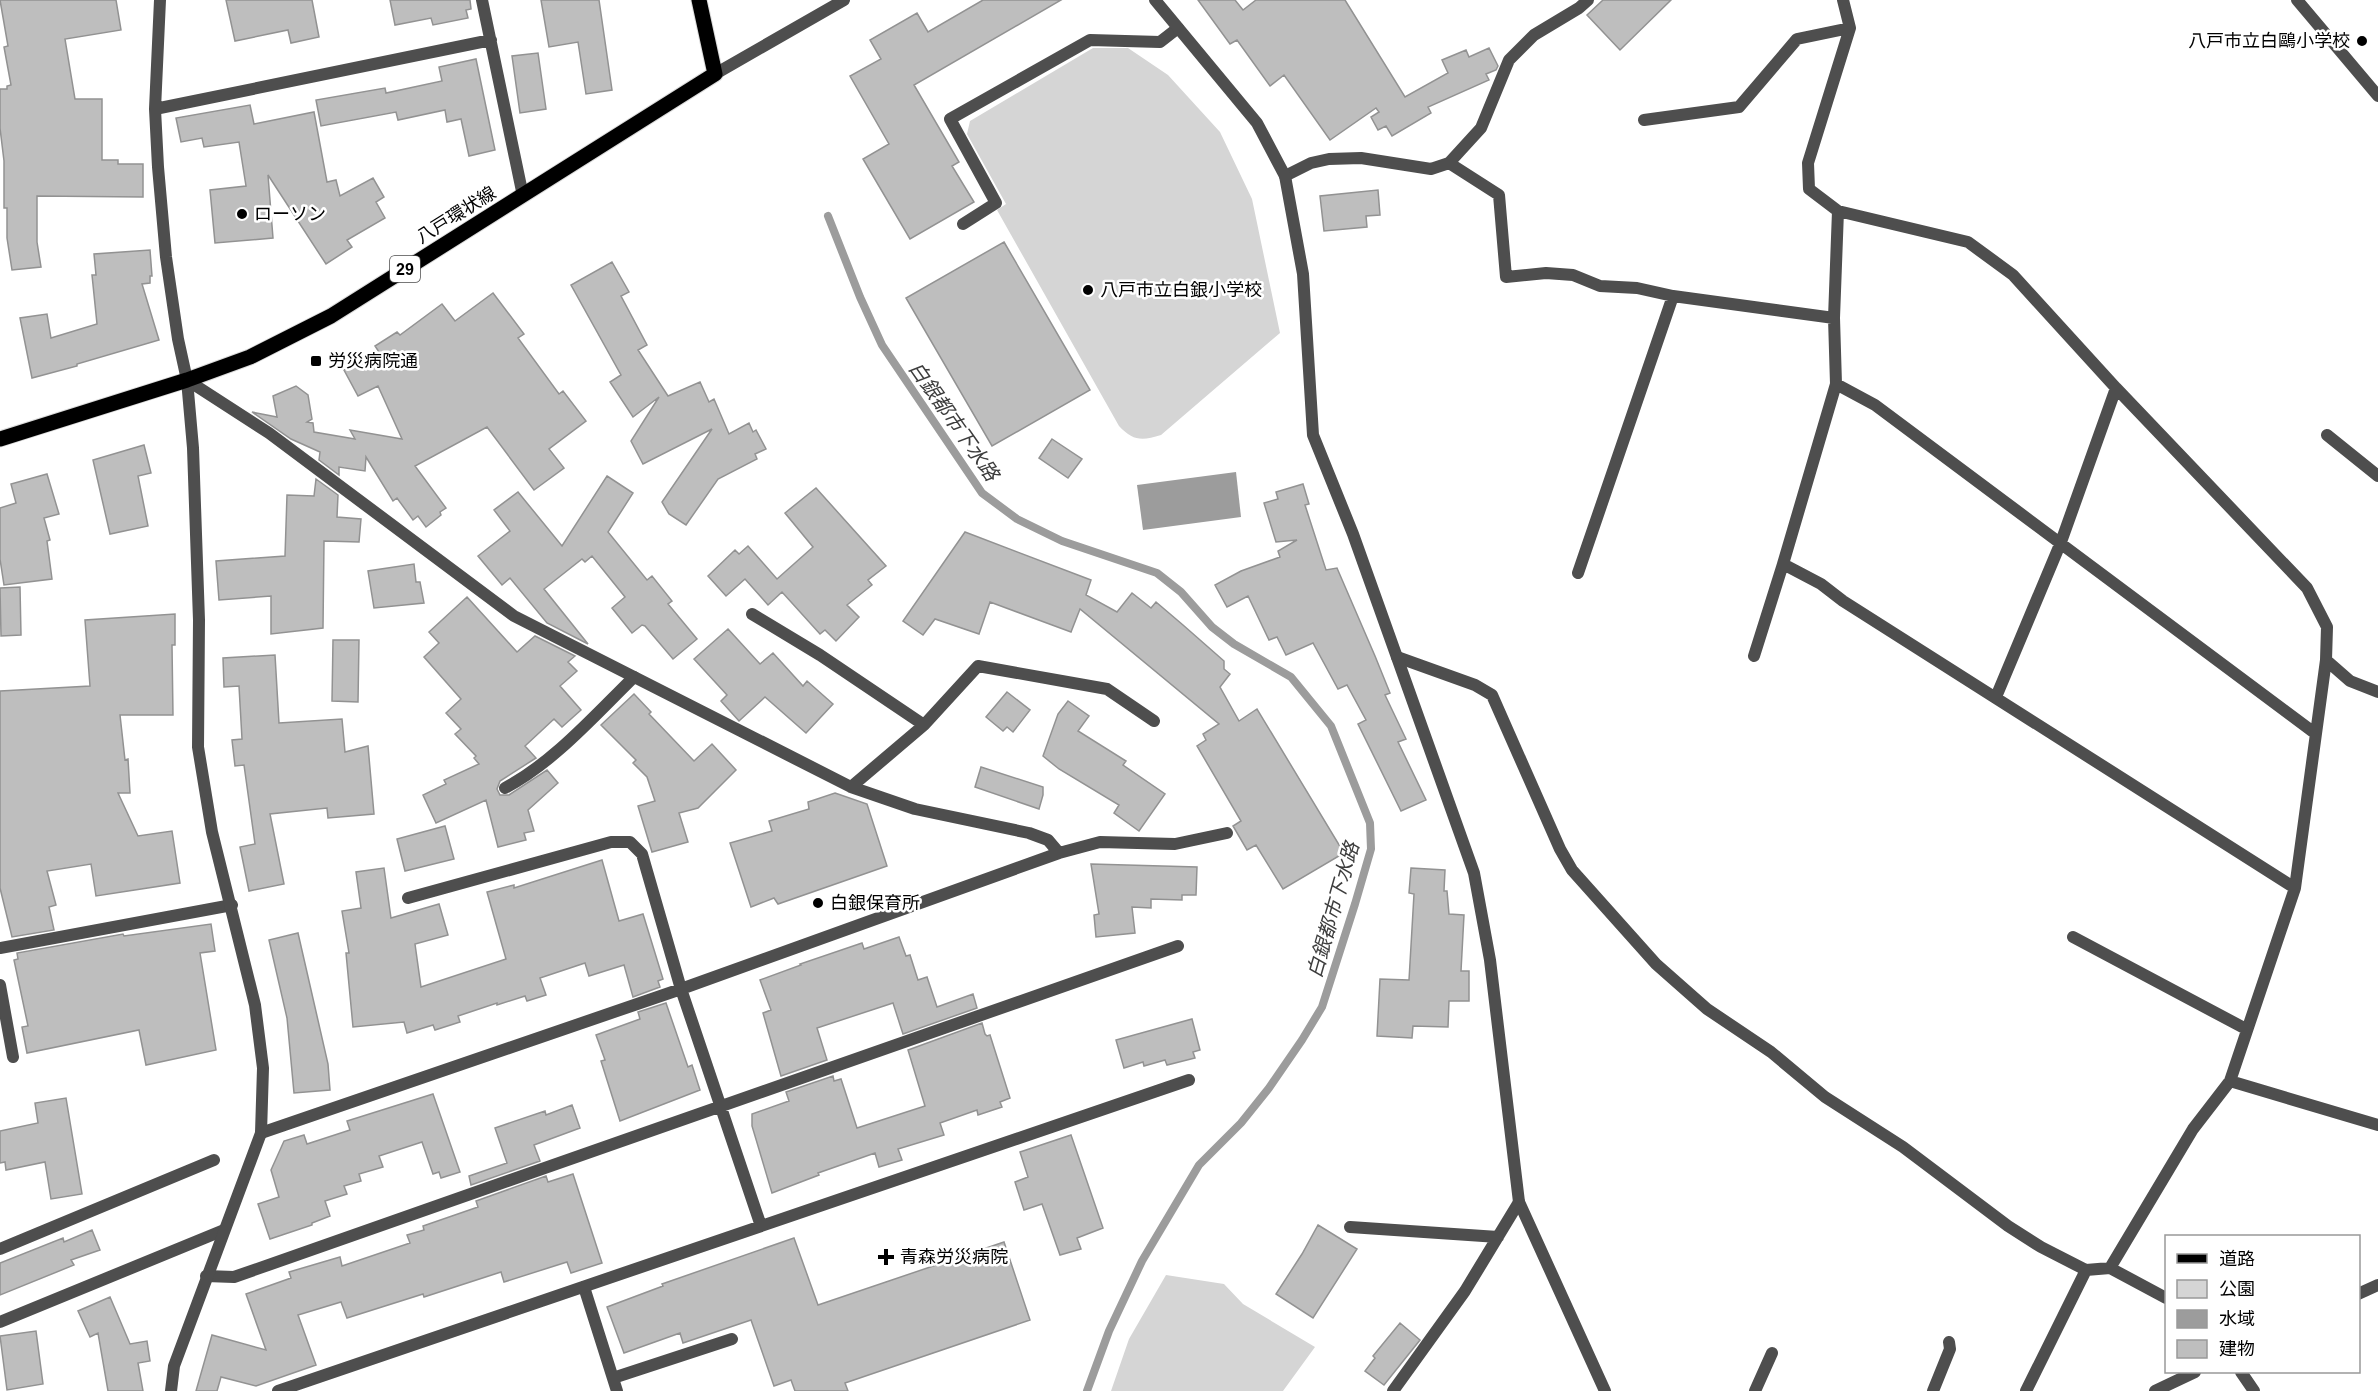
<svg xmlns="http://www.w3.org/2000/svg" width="2378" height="1391" font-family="Arial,'Noto Sans JP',sans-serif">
<rect width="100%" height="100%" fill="#fff"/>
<path fill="#d5d5d5" d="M1093,48h35l40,27 52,57 32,67 28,134 -119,102c-19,6 -28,6 -42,-9l-122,-216 9,-6 -39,-70 3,-13z
M1166,1275l58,9 19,20 72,43 -32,44h-172l18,-52z"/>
<path fill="#9c9c9c" d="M1236,472l5,45 -98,13 -6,-45z"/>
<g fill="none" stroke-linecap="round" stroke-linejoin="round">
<path stroke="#9c9c9c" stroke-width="8" d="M828,216l32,81 22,48 100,148 35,26 45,22 95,32 24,19 31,35 22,17 57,33 40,49 39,97 1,26 -16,55 -33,103 -20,33 -33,48 -28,35 -42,42 -57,96 -33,70 -22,60"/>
</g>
<path fill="#bebebe" stroke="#929292" stroke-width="1.5" d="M0,0h116l5,30 -56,9 10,60h27v61h16v4h25v33l-106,-1v46l4,25 -29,3 -5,-32v-30h-3v-47l-4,-33v-39h7v-3l4,-1 -7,-38 4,-1z
M226,0h86l7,37 -28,6 -3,-13 -53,11z
M390,0h80l1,9 -5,1 2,8 -35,7 -2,-7 -36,7z
M541,0h58l13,90 -26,4 -8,-52 -29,5z
M983,0h78l-147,85 45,77 -7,4 22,36 -64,37 -47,-80 26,-15 -39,-68 31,-17 -11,-19 47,-27 11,19z
M1198,0h37l8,10 13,-10h89l60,97 43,-24 -6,-13 24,-10 3,7 20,-9 9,18 -2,4 -10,4 3,6 -61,27 3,6 -39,23 -6,-10 -8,4 -7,-13 8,-5 -3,-4 -46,32 -46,-65 -14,11 -33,-46 -7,4z
M1603,0h68l-51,50 -33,-35z
M538,53l8,56 -26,4 -8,-57z
M476,59l19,91 -26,6 -8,-37 -14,3 -2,-12 -47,10 -2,-8 -75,14 -5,-26 69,-12 1,5 56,-12 -3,-14z
M250,105l4,19 60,-12 13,70 9,-2 4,16 33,-18 11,19 -8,5 9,16 -38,22 5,7 -26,17 -58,-89 5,63 -58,5 -5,-53 36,-4 -7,-44 -35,5 -2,-9 -21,4 -5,-24z
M1378,190l2,25 -14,1 1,11 -43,4 -4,-35z
M1004,242l86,148 -98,56 -86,-148z
M150,250l2,26h-2v7l-8,1 17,56 -82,24v2l-45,12 -12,-60 27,-4 4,24 46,-14 -5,-49h4l-2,-21z
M612,262l17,30 -8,4 26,49 -9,5 30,46 32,-14 9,20 5,-3 15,35 20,-11 4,9 3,-2 10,19 -11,5 2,5 -39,20 -32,46 -17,-11 -7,-12 50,-73 -69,35 -12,-23 28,-44 -26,20 -23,-35 11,-7 -50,-90z
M493,293l31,41 -6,4 41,56 4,-3 23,30 -37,28 15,19 -30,22 -47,-63 -72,39 31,42 -6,4 1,3 -15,12 -8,-11 -5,4 -16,-22 -4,3 -27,-44 -1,14 -26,-4v8l-20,-15 1,-8 -29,-13 -39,-27 25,5 -4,-21 23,-10 12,9 4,24 -5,3 6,1 1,9 41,7 -5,-9 52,9 -24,-53 -20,10 -14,-26 35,-18 -4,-6 22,-14 3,3 42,-31 13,17z
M1052,439l30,20 -14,19 -29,-20z
M144,445l7,28 -13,3 10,50 -38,8 -17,-74z
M47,474l12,40 -15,4 6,22 -3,1 5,38 -48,6 -4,-26v-51l16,-5 -5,-19z
M607,476l26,17 -25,39 39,48 5,-4 20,25 -4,3 29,35 -24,20 -28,-33 -3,-1 -10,8 -20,-25 13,-11 -33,-41 -7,6 -3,-3 -38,30 44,55 -41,-21 -37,-45 -8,7 -24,-29 32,-25 -16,-21 24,-18 44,54z
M316,479l22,16 -1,22 24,2 -2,23 -35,-1 -1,87 -52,6v-38l-52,4 -3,-39 69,-5 2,-61 27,1z
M1303,484l6,20 -4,1 21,65 11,-2 38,88 15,37 -5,2 21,44 -8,3 28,58 -25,11 -43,-87 8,-4 -19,-35 -9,4 -25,-46 -27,12 -9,-18 -8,3 -21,-44 -21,11 -12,-22 26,-14 39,-14 -2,-6 19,-11 -21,2 -12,-39 14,-4 -2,-7z
M816,488l70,78 -18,14 4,5 -25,20 12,12 -23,24 -11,-11 -5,4 -38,-42 -14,13 -23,-26 -19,17 -18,-20 27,-26 4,4 9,-8 29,33 36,-32 -28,-34z
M965,532l126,48 -5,15 31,17 15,-19 19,15 5,-6 27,23 41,36v8l6,5 -10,13 19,34 18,-12 87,144 -61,36 -27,-44 -9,5 -14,-24 8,-5 -44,-75 9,-6 -3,-6 16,-10 -139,-115 -9,23 -81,-30 -11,32 -44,-15 -12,16 -20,-14z
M414,564l2,18h4l4,21 -50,5 -6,-37z
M20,587l1,48 -20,1 -1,-48z
M467,597l50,55 18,-16 40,20 -7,6 9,9 -17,15 21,24 -19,17 -8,-8 -29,27 11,12 -36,23 -3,8 3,6h9l38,-25 11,13 -30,27 6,21 -10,2 2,7 -28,7 -12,-47 -50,23 -13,-28 23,-11 -2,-4 35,-16 -5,-6 2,-2 -21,-22 6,-5 -15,-16 15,-14 -37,-42 15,-14 -10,-11z
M175,614v31h-3l1,70h-53l5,45 3,-1 2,34h-12l20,43 34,-5 8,52 -84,13 -5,-32 -44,7 9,34 -7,2 5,23 -42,7 -12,-49v-197l90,-5 -5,-66z
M728,629l32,35 13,-11 30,33 4,-5 26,23 -27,29 -41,-36 -26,24 -18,-20 6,-6 -33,-36z
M333,640h26l-1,62 -26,-1z
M275,655l4,68 63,-4 3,33 23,-6 6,68 -46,4 -1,-10 -57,6 14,70 -35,7 -9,-44 15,-3 -11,-79 -9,1 -3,-26 10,-1 -3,-53 -15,1 -1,-29z
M1007,692l23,18 -17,22 -6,-5 -4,4 -17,-14z
M634,694l17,18 -2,2 45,47 18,-17 24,26 -38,38 -19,5 9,29 -36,10 -14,-46 17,-5 -8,-24 -14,-14 3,-3 -35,-35z
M1068,701l21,15 -11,15 48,30 -3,4 42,29 -26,37 -25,-18 5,-8 -60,-36 -16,-13 15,-42z
M981,767l62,20v8l-4,14 -64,-22z
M835,793l32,11 20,62 -109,38 -4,-6 -23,9 -21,-64 42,-12 -3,-10 40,-12 -1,-7z
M445,826l9,33 -49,12 -8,-32z
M602,860l17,61 24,-7 20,65 -5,2 2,6 -27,10 -9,-32 -35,11 -4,-13 -45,15 6,17 -19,6 -2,-5 -28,9v-2l-39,13 2,6 -25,8 -2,-5 -26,8 -3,-11 -51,5 -7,-74h3l-7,-42 19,-3 -5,-36 28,-4 7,50 48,-14 9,31 -33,9 6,43 85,-28 -19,-67 27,-7v3z
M1091,864l106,3 -1,28h-14v5l-31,-1v9l-19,-1 3,26 -39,4 -2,-22 5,-1z
M1411,868l34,2 -1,21h3l2,23 15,1 -3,56h8v30h-20l-1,26 -35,-1 -1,12 -35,-2 3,-57 29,1 5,-86 -5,-1z
M211,924l4,27 -15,2 16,97 -70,15 -7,-35 -112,23 -5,-26 6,-1 -14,-66 4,-1 -1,-6 106,-19 1,2z
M298,933l30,131 2,26 -36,3 -7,-75 -18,-78z
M899,937l7,19 4,-1 8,25 9,-3 10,30 36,-13 4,14 -74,26 -10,-31 -76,25 10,32 -46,16 -18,-63 8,-3 -11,-30 41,-15 -1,-1 62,-21 2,6z
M666,1003l22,64 4,-2 8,25 -80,31 -19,-60 4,-1 -9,-25 44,-16 -2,-7z
M1192,1019l8,31 -7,2 2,6 -28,7 -2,-5 -21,6 -1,-4 -19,6 -8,-28z
M982,1023l3,11 2,2 3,-1 20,63 -10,4 2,5 -24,8 -1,-5 -37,13 4,12 -46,14 4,11 -23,7 -4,-14 -57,20 1,2 -47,18 -20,-67v-12l37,-13 -3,-9 47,-16 1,5 7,-2 16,49 68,-22 -17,-56z
M433,1094l27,78 -19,6 -2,-6 -6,2 -11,-32 -43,14 4,11 -24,7 2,7 -17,5 3,8 -22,7 5,15 -18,7v2l-42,14 -12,-35 21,-7 -8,-27 13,-29 20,-6 3,9 43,-14 -3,-9z
M66,1098l16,96 -31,5 -6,-37 -39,8 -1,-8 -5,1v-32l38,-8 -3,-20z
M572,1105l8,23 -46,17 6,16 -69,24 -2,-9 38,-13 -12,-35 50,-17 1,4z
M1071,1135l32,93 -26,10 4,11 -21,6 -18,-51 -18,6 -9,-28 13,-5 -8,-25z
M573,1174l29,89 -31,10 -4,-11 -63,20 -3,-10 -77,25 -1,-3 -76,24 -6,-16 -43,13 18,50 -60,21 -35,-9 -4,14h-21l16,-56 54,15 -20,-56 45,-16 -2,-6 51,-15 2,9 68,-23 -3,-8 17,-5 -1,-4 55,-19 -2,-6 70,-25 2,6z
M1318,1225l39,24 -44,69 -37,-24 26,-40z
M92,1230l8,20 -29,10 3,5 -74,30v-32l63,-25 1,4z
M794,1238l24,67 186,-63 26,78 -185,63 3,8h-53l-4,-11 -17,6 -23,-66 -68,23 -3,-10 -56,20 -17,-46 56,-21 -1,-2z
M110,1297l20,47 17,-3 3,20 -12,2 5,28h-35l-10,-58 -8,4 -12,-26z
M1400,1323l20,17 -36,45 -19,-14 10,-13 -2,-2z
M36,1331l7,53 -36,6 -7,-54z"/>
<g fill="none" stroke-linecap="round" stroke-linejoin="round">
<defs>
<path id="primary" d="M0,439l187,-59 63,-23 81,-41 384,-242 -16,-74"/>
</defs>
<use href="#primary" stroke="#dbdbdb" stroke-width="17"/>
<path stroke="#4e4e4e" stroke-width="12" d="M963,224l33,-21 -46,-84 140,-79 70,2 18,-14
M505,788c49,-26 89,-72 129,-111
M584,1287l33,104
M613,1378l119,-39"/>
<path stroke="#4e4e4e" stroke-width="12" d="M160,0l-5,109 3,58 8,90 12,82 9,41 82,53 245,183 337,171 64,22 114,24 19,7 11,13 -378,136 -420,144
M482,0l41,196
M1843,0l7,28 -42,135 1,26 29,22 130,31 45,33 103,113 191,200 20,39 -1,33 -31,228 -65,193 148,44
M2297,0l81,96
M155,109l336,-69
M1644,120l95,-13 58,-68 53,-11
M1449,163l50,32 7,82 40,-4 27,2 27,11 37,2 36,8
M1285,176l26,-13 18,-4 32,-1 70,11 18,-6 32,-35 28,-68 25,-25 45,-27 9,-8
M1838,211l-4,107 2,66 -53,180 38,20 22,17 452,287
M1836,384l39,21 441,329
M2327,435l51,41
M1578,573l95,-277 161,22
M752,614l68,41 104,70
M1754,656l29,-92
M1397,657l78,28 17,10 68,154 12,21 84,94 51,45 64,43 54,45 78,50 105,79 33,21 45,23 24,-2 56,30
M2326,660l24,21 28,11
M1996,697l65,-155 55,-154
M851,787l73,-62 54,-59 129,23 47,32
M1059,853l41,-11 75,2 52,-11
M408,898l203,-56h19l12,12 39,135 80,237
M2073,937l173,92
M0,948l232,-43
M0,985l13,72
M1350,1227l148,10
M0,1249l214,-89
M2110,1268l83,-139 37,-48
M206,1276l28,1 944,-331
M2358,1294l20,-9
M0,1322l224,-92
M2241,1372l13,19
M278,1391l911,-311
M1393,1391l72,-100 54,-89
M1755,1391l17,-38
M1933,1391l17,-42 -1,-7
M2026,1391l60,-121
M2155,1391l40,-19"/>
<path stroke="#4e4e4e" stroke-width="12" d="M1155,0l102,123 28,53 18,98 10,161 40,99 121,339 16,87 29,242 86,189
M715,74l129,-74
M171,1391l3,-25 87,-233 2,-65 -8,-63 -43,-173 -14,-85 1,-127 -6,-172 -6,-68"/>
<use href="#primary" stroke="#000" stroke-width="15"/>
</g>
<g fill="#000" stroke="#fff" stroke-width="2">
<circle cx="2362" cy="41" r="6"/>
<circle cx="242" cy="214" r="6"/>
<circle cx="1088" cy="290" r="6"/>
<rect x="310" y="355" width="12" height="12" rx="3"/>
<circle cx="818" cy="903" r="6"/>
<path d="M883 1248h6v6h6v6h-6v6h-6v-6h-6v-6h6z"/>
</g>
<g text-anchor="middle" stroke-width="5" stroke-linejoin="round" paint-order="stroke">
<rect fill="#fff" stroke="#4c4c4c" stroke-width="1.5" x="390" y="256" width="30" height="26" rx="4.5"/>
<g font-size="16" font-weight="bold" fill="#000">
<text x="405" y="275">29</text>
</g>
<g font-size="18" fill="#000" stroke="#fff" text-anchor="start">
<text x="2350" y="47" text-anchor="end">八戸市立白鷗小学校</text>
<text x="254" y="220">ローソン</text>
<text x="1100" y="296">八戸市立白銀小学校</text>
<text x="328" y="367">労災病院通</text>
<text x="830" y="909">白銀保育所</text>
<text x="900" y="1263">青森労災病院</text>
</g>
<g font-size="18" fill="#000" stroke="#fff">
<text transform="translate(456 215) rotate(-32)" y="6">八戸環状線</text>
</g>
<g font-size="20" font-style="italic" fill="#3d3d3d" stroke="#fff">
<text transform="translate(954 421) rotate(55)" y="7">白銀都市下水路</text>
<text transform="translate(1333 910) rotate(-74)" y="7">白銀都市下水路</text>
</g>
</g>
<rect x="2165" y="1235" width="195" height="138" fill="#ffffff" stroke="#999999" stroke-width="1.5"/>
<rect x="2177" y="1254" width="30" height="9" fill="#000000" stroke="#999999" stroke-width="1.5"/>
<text x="2219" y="1265" font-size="18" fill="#000000">道路</text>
<rect x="2177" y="1280" width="30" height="18" fill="#d5d5d5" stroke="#999999" stroke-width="1.5"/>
<text x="2219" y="1295" font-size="18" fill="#000000">公園</text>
<rect x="2177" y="1310" width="30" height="18" fill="#9c9c9c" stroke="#999999" stroke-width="1.5"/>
<text x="2219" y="1325" font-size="18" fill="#000000">水域</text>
<rect x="2177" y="1340" width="30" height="18" fill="#bebebe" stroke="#999999" stroke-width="1.5"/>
<text x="2219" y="1355" font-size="18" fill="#000000">建物</text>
</svg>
